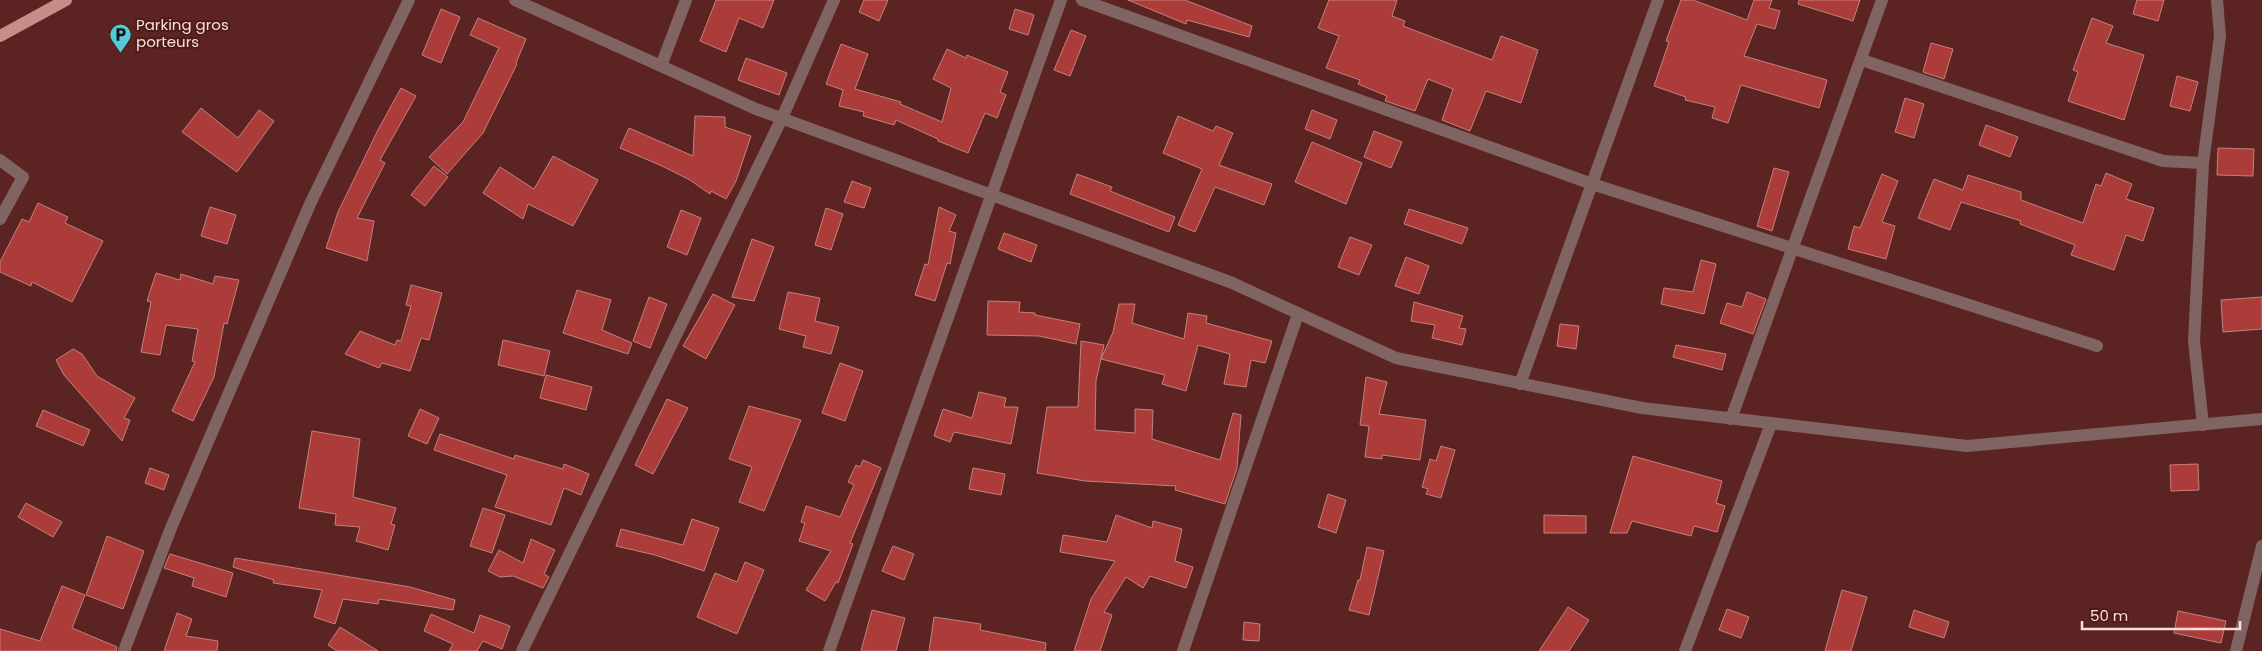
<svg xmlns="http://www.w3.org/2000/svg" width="2262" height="651" font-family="Poppins,sans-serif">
<rect width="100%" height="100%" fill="#5b2422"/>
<path fill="#ac3c3a" stroke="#c2827c" d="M716,0h58l-11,28 -24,-10 -13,34 -26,-11z
M864,0h24l-9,21 -20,-9z
M1128,0h57l67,26 -3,11 -62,-17 -1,4z
M1329,0h68l-5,16 13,5 -2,5 89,34 9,-24 37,14 -17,53 -35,-12 -16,40 -28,-11 11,-31 -25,-10 -13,32 -30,-10 2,-5 -29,-12 2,-4 -34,-12 13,-32 -21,-8z
M1681,0h12l54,20 7,-20h18l-3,8 11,3 -5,18 -18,-5 -13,32 83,24 -8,28 -78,-23 -13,38 -16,-5 3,-11 -30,-7 1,-3 -32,-11 15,-44 -3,-1z
M1799,0h61l-7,21 -55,-17z
M2137,0h27l-6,21 -25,-7z
M441,9l19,8 -19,46 -19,-8z
M1015,9l19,6 -6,20 -19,-6z
M478,18l48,21 -10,24 1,1 -34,69 -36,41 -18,-17 34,-35 36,-74 -29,-13z
M2092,18l21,8 -7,17 38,12 -20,65 -56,-19 10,-29 -5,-2z
M1071,30l15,6 -16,40 -16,-6z
M1931,43l22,6 -9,30 -21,-7z
M841,44l27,10 -13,35 46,13 -1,2 42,18 9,-34 -18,-9 14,-30 19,9 1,-3 41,17 -8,20 6,3 -9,23 -12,-5 -17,40 -30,-12v-2l-42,-19 -2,5 -31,-9 1,-4 -25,-6 4,-16 -17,-6z
M746,58l41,15 -8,22 -41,-15z
M2177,76l21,6 -8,29 -20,-5z
M401,88l15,8 -36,64 5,3 -28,55 17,3 -7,40 -41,-13 12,-36 40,-82z
M1905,98l19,6 -10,34 -19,-6z
M201,108l37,30 21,-28 15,11 -37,51 -55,-40z
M1312,110l25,10 -7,19 -25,-10z
M695,116l30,1v10l26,9 -15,45 -10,18 -15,-8 -1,3 -20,-14 -28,-14 -42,-18 9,-20 64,28z
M1178,116l35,15 3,-5 17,7 -14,32 53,19 -8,21 -49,-18 -20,45 -17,-7 24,-56 -39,-16z
M1986,125l32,12 -8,20 -31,-12z
M1374,131l28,11 -11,26 -27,-11z
M1312,142l50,21 -16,41 -51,-22z
M2218,148l36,1 -1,27 -36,-1z
M553,156l45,24 -25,46 -45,-22 -5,15 -40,-26 17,-26 34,22z
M434,166l14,11 -23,29 -14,-11z
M1774,168l15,4 -17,59 -15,-5z
M2106,173l26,11 -6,15 28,9 -11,33 -17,-6 -12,35 -43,-15 4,-10 -55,-21 1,-3 -60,-19 -11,28 -32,-12 16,-39 29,11 5,-15 53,17v8l62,23 13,-39 5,2z
M1077,174l35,13 -2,4 65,26 -6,15 -99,-38z
M1882,174l16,7 -16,41 13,4 -9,33 -38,-10 6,-23 6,2z
M852,181l19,7 -7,20 -20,-6z
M38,203l30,14 -3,6 38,18 -31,61 -40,-20 -1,4 -31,-14v-10l22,-43 7,3z
M210,207l26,8 -9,29 -26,-8z
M939,207l17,8 -7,16 7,2 -6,31 -3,-1 -12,38 -20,-6 10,-31 3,1z
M826,208l17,6 -12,36 -16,-5z
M1409,209l59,19 -6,16 -58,-20z
M681,210l20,8 -14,37 -20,-8z
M1004,233l33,12 -6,17 -33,-13z
M1350,237l22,8 -13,30 -21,-8z
M752,239l22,8 -20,54 -22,-4z
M1406,257l23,9 -10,28 -24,-8z
M1701,260l15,4 -12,50 -43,-10 3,-16 29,4z
M156,273l24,7 1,-6 32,10 2,-8 24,4 -12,44 -3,-1 -10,54 -21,44 -21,-10 23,-49 -3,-1 6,-32 -32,-4 -6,30 -19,-3 10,-50 -4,-1z
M411,285l31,8 -13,47 -8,-2 -11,33 -28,-8 -3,5 -34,-14 15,-23 35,14 2,-5 4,1 10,-35 -5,-1z
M577,290l34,10 -9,30 30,13 -4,11 -65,-21z
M788,292l32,6 -5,23 24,6 -8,27 -28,-7 3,-11 -27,-7z
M1747,292l19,7 -13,35 -33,-11 7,-20 15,4z
M713,294l22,11 -29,54 -23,-13z
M649,297l18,7 -17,44 -17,-7z
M2262,297v32l-39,3 -2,-32z
M988,301l32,1 -1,10 16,1v2l45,9 -4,20 -37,-8 -52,-1z
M1414,302l49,14 -4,12 7,1 -4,16 -30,-7 3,-13 -24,-4z
M1119,304h16l-3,19 52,16 4,-26 19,3 -1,7 66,18 -7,22 -14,-3 -5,27 -22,-3 6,-30 -32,-9 -12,46 -24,-7 3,-9 -64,-16 12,-27z
M1560,324l19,2 -3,23 -19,-3z
M503,340l47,11 -6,25 -46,-11z
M1081,341l23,4 -8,36 -1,49 40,3v-24l18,1 -1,29 68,21 13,-47 8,2 -4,53 -12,36 -50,-14 1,-4 -91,-5 -48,-8 10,-66h31z
M1676,345l50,9 -4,16 -49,-13z
M73,349l9,5 15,22 38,22 -11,20 6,2 -8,21 -58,-66 -8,-15z
M840,363l23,8 -18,50 -23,-8z
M546,375l46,12 -6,23 -46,-12z
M1366,377l21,5 -8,32 47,6 -6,40 -38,-5v4l-17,-2 4,-31 -9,-1z
M979,392l27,6 -2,9h14l-7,37 -57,-12 -4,10 -16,-6 9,-27 29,9z
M667,399l21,9 -35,66 -18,-9z
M749,406l52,14 -37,91 -25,-9 13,-35 -23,-8z
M420,409l19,9 -12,26 -19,-8z
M43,410l47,20 -7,16 -47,-20z
M312,431l48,8 -7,58 43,11 -5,16 4,1 -7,25 -32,-9 4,-14 -25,-2 1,-11 -37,-6z
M440,434l74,25 1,-4 48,14 1,-5 25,10 -8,21 -17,-7 -13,37 -56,-18 12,-32 -73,-25z
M1441,446l14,4 -14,48 -15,-4 2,-5 -6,-2 8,-28 6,2z
M1633,456l89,25 -6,22 9,3 -8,26 -23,-6 -3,10 -59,-15 -5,12h-17z
M863,460l18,8 -31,75 3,1 -15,39 -2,-1 -11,19 -19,-11 25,-39 -32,-10 6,-18 -4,-1 5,-16 34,11 14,-32 -6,-3 8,-17 4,2z
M2198,464l1,26 -28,1 -1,-26z
M150,468l19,7 -5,15 -19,-7z
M973,468l32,6 -4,21 -32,-6z
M1328,494l18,6 -10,33 -18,-6z
M26,503l36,19 -9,15 -35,-20z
M483,508l22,7 -13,38 -22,-7z
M1116,515l36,13 1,-7 29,8 -7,32 18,6 -7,21 -36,-12 -7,12 -17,-11 -22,35 8,3 -12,36h-26l17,-52 24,-38 -55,-9 3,-17 44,7z
M1544,515l42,1v17h-42z
M692,519l27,9 -15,43 -49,-16 -39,-9 5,-17 62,16z
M107,536l37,15 -21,58 -37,-14z
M531,539l24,11 -11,24 5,3 -6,11 -30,-12 -13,1 -12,-6 11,-21 24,13z
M893,546l21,8 -10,26 -22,-9z
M1367,547l17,4 -15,64 -20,-5 9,-30h2z
M170,554l63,19 -7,24 -34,-11 2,-8 -30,-10z
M235,558l175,29 45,13 -2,10 -74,-11 -1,5 -35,-5 -8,25 -21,-7 8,-27 -49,-7 1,-3 -41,-13z
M745,562l19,8 -27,64 -40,-17 18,-44 22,9z
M62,586l23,9 -13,33 45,19 -1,4h-116v-22l40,12z
M1842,590l25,7 -16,54h-26z
M1568,607l21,13 -20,31h-30z
M1727,609l22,8 -8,21 -22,-8z
M872,610l33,8 -9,33h-35z
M1914,610l35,12 -5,16 -35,-11z
M2178,611l48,10 -5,22 -47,-10z
M177,613l15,6 -6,17 32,5 -1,10h-53z
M431,614l43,19 6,-18 30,11 -8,23 -19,-8 -6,10h-28l4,-7 -29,-13z
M934,617l47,7 -1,6 66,13 -1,8h-116z
M1244,622l16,2 -1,17 -16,-1z
M340,627l38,24h-41l-9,-6z"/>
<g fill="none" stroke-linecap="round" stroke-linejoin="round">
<path stroke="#806462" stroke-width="12" d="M515,0l241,109 474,173 166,76 246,50 325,38 295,-27
M1082,0l510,184 505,162
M1862,60l301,101 40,2
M661,66l25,-66
M0,160l23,17 -23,42
M1520,384l138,-384
M1731,419l151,-419
M2203,425l-9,-84 9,-178 17,-127 -3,-36
M124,651l47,-123 139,-324 99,-204
M522,651l260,-533 52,-118
M829,651l232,-651
M1183,651l115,-337
M1685,651l86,-227
M2236,651l26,-105"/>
<path stroke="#c68e89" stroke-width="12" d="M0,36l66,-36"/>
</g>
<defs>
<symbol id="parking-pin" viewBox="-11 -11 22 30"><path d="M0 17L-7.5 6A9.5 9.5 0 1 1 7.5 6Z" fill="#52cbd8" stroke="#4f1a18"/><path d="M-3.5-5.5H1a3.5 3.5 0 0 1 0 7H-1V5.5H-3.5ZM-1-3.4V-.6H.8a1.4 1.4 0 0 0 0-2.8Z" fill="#111"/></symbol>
</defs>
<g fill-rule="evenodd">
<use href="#parking-pin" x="108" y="22" width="25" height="34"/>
</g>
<g text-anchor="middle" stroke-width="4" stroke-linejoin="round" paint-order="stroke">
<g font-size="15" fill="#fcdfdc" stroke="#4f1a18" text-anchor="start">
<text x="136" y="30">Parking gros<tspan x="136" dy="17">porteurs</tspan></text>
</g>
</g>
<path d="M2082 621v8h158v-8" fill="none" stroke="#fcdfdc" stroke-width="2.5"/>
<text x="2090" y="621" font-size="15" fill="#fcdfdc" stroke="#4f1a18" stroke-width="4" paint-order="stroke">50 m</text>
</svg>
